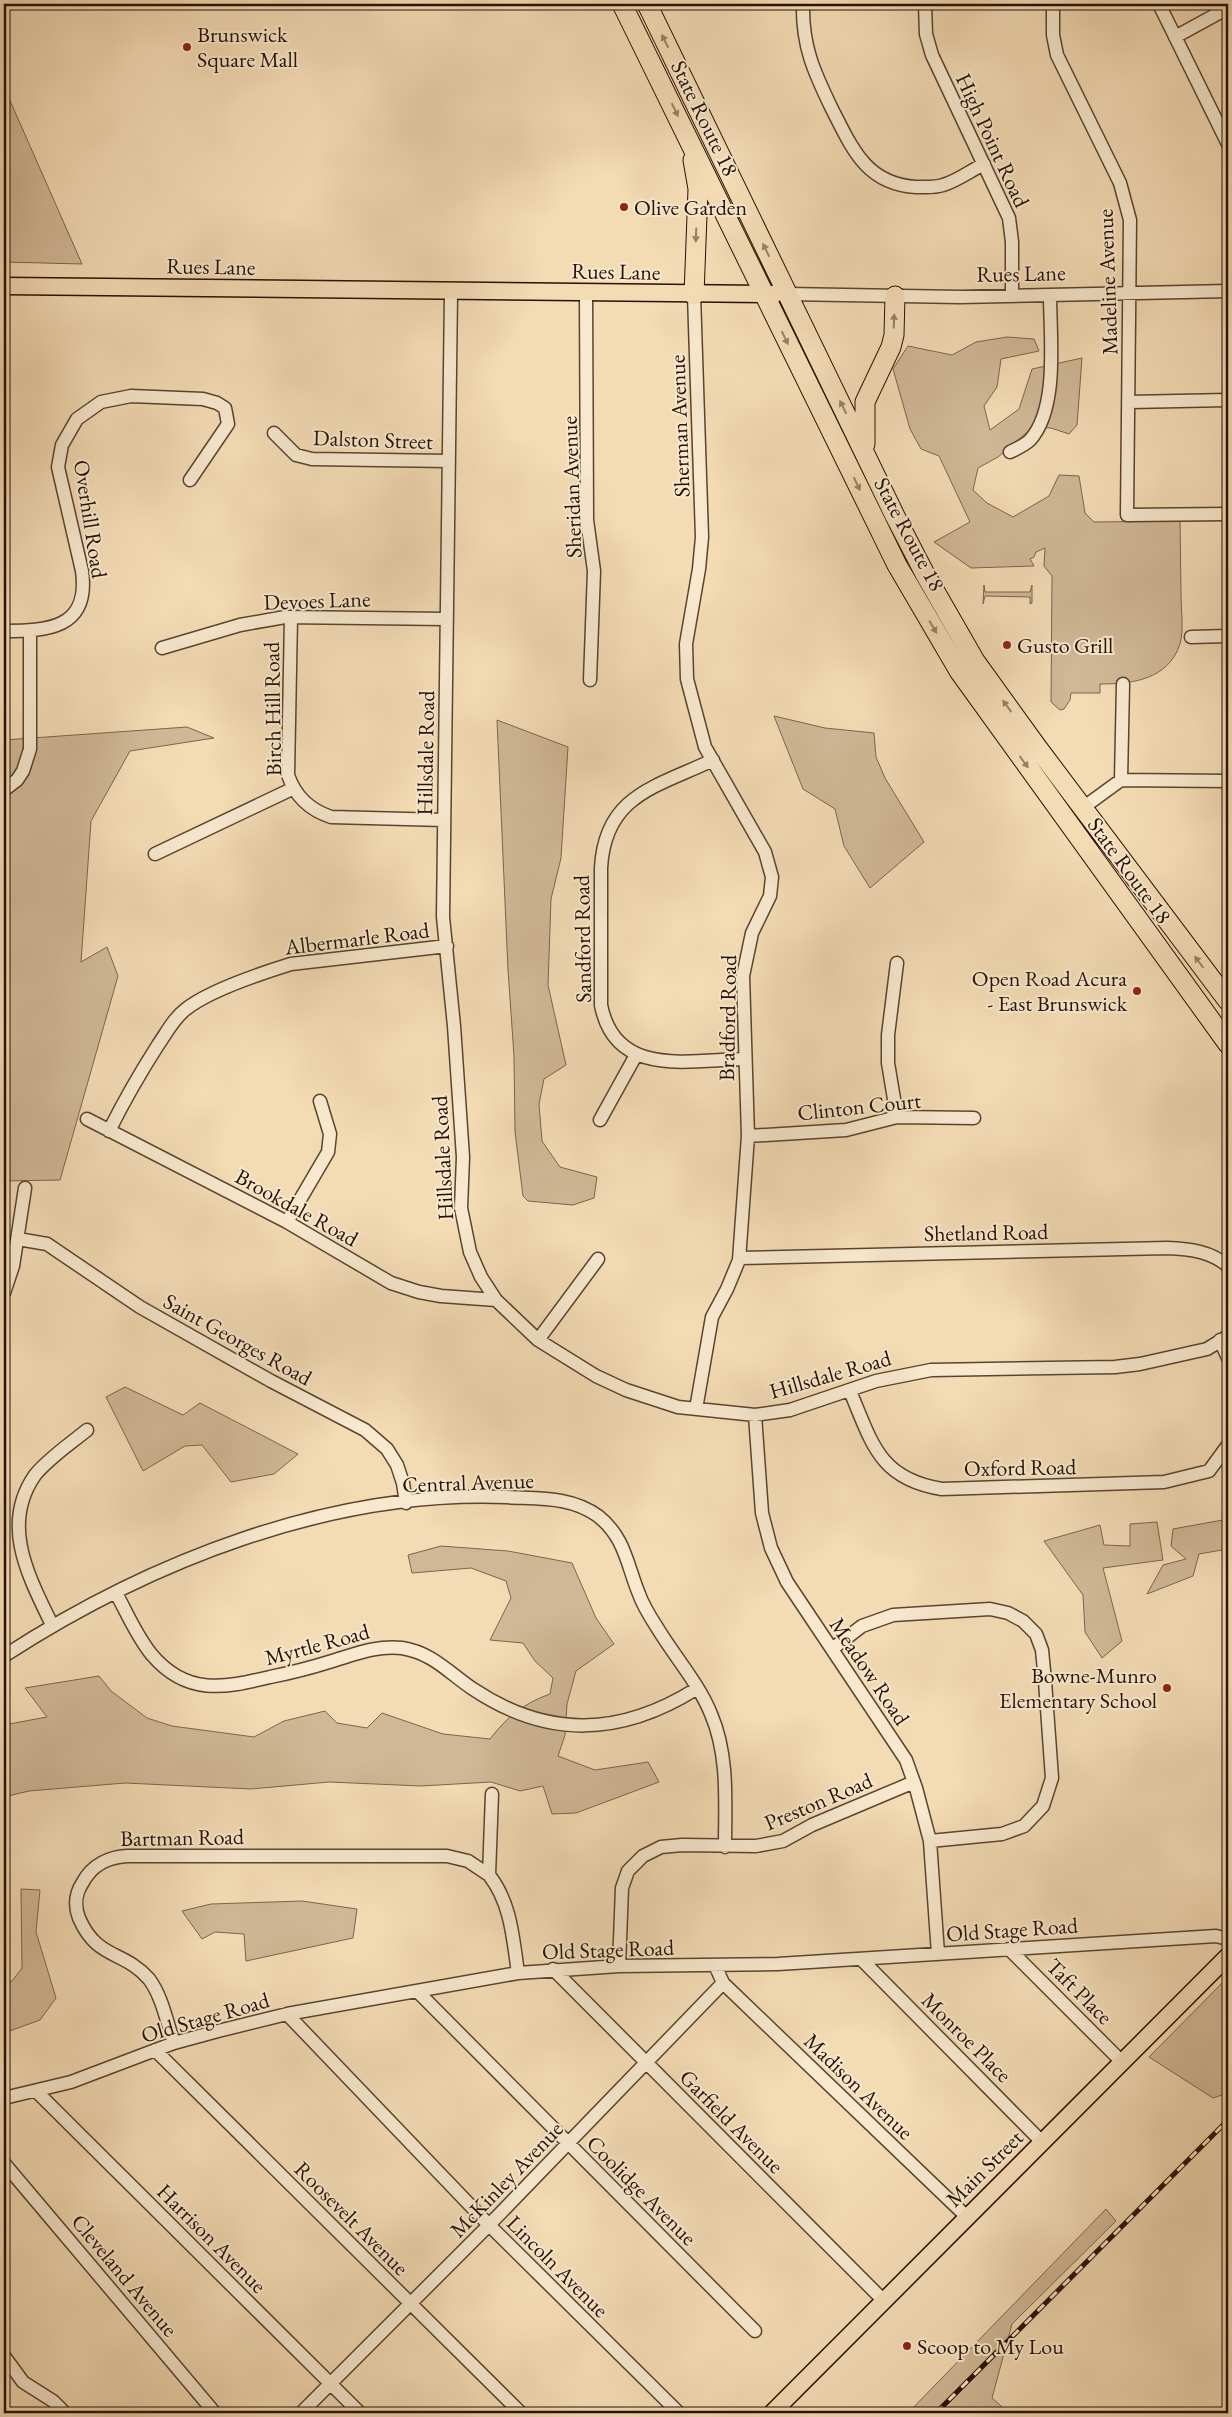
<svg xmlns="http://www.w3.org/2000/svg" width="1232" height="2417" font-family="'EB Garamond',serif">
<rect width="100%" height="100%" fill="#f3dbb4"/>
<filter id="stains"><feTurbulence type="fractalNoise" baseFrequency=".004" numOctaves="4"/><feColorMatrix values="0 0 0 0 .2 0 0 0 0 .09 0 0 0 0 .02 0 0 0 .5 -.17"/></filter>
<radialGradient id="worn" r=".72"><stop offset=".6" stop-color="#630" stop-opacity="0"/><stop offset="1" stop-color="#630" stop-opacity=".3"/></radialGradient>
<path fill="#d0b896" stroke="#7c644c" d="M4,87l78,177 -78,-2z
M1007,337l27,2 5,12 -38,8 -4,28 -13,19 6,24 29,-21 13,-40 50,-11 -5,67 -8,9 -18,-6 -18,-1 -35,30 -20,11 -5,22 14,13 26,14 36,-21 10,-21 20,1 6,37 9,9 86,-1c0,24 1,49 1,73 0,16 3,35 -1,50 -12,36 -48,40 -80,40v9h-29l-1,7 -6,9 -4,1 -9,-8 1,-126 -8,-10 1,-18 -9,4 -2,5 -4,2 4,7 -63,2 -37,-26 36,-20 -31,-66 -18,-7 -11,-20 -17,-60 15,-23 44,9 24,-13z
M984,585l1,7h45l2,-7v18l-2,1v-7l-45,-1 -2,8z
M774,716l51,12 49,5 2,24 9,21 39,64 -54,46 -26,-42 -9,-37 -32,-20z
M497,720l71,27 -7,111 -10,41 -3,86 18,80 -22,14 -5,25 3,37 18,26 37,10 -3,21 -21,7 -45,-4 -5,-5 -8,-64 -1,-76 -6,-86z
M187,727l27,11 -84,13 -39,70 -10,141 26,-15 11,29 -58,204 -56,1v-441z
M125,1387l58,28 17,-12 98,51 -24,20 -43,8 -29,-37 -17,1 -42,25 -37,-74z
M1228,1519v30l-29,5 -6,22 -46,18 16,-29 23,-6 -15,-13 2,-17z
M1157,1522l6,38 -60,8 19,73 -20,17 -17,-26 -2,-37 -39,-54 56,-16 4,20 26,1v-22z
M441,1546l67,5 64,12 24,55 18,26 -38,27 -9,33 -2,31 -7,21 37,14 53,-8 11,20 -83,31 -24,1 -9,-28 -23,5 -29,-9 -70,4 -92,-4 -78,7 -126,-6 -96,8 -25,6v-72l43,-8 -22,-29 74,-12 12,15 36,27 25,8 82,11 30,-16 41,-10 12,12 30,5 15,-15 61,21 47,5c17,-22 34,-36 60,-45l3,-16 -18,-17 -12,-18 -33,-3 21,-42 -5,-17 -35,-13 -59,5 -4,-18z
M21,1889l19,1 -4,42 20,66 -16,22 -36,13v-50l8,-2 10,-13z
M302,1901l55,8 -4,29 -107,23 -2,-27 -29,-2 -13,7 -20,-28 29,-7z
M1228,1977v116l-15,5 -64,-41z
M1106,2209l10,12 -104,103 -20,74 17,15h-101z"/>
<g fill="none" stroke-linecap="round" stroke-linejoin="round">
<defs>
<path id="minor" d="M803,4c-1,42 11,68 29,105 20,39 34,75 84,78 9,0 18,1 27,-2 14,-4 27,-14 41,-21
M925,4l1,30 6,21 77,163 3,24v54
M1053,4v31l4,20 63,128 10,37 -3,295 101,-1
M1159,4l69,140
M1175,37l53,-29
M451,292l-8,625 11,109 9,131 -2,51 9,44 11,25 15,23 42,40 58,36 30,14 52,17 77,8 35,-5 86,-29 55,-11 184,-3 25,-3 67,-15 21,-13
M586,293l1,227 7,51 -4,109
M787,294l173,3 268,-6
M694,295l8,242 -3,32 -13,75 1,35 18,68 60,105 7,25 -2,19 -18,37 -9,43 5,160 -9,124 -12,29 -15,28 -16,92
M1129,402l99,-2
M274,433l22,22 16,4 137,2
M1010,452c6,-3 15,-7 20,-12 29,-32 20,-103 20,-145
M291,617l-3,158c7,21 22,35 43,42l113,3
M4,631c43,0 86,-2 78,-60l-24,-104 4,-22 15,-26 24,-17 30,-6 72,3 14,4 8,5 3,16 -38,56
M1191,637l37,-1
M162,648l78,-23 45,-8 162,2
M713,760c-57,27 -108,35 -112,108v137c14,73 88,55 143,54
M1121,780l2,-96
M4,790l13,-10 6,-9 7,-22v-118
M1084,807l37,-27 107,1
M155,854l139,-66
M897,1117l-9,-54v-28l9,-72
M87,1119l200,103 104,61 28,9 22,4 55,4
M600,1120l36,-65
M109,1131c15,-30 31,-58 49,-86 9,-13 16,-27 28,-36 24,-19 76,-36 105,-45l156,-18
M748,1136l98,-6 51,-13 77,1
M287,1222l41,-70 2,-18 -10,-33
M18,1239l29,5 93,63 131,74 94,49 22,19 10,16 6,18 3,20
M739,1258l428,-10c23,1 43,3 61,18
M4,1293l9,-27 12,-78
M538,1340l60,-81
M1220,1340l8,18
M850,1391c22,52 29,88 92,98l222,-7 45,-11 19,-26
M755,1415l7,98 9,35 16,34 119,178 10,28 14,53 8,113
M116,1593c11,20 21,44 36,62 35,41 72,33 118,22 20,-4 40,-9 59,-15 24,-7 47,-17 73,-14 31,5 47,25 71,41 75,50 148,47 223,0
M52,1625c-23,-48 -52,-100 -17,-150 14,-17 35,-31 52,-45
M832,1649l30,-23 31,-11 97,-6 18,4 15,8 13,13 6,16 3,31 7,97 -9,28 -19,20 -22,8 -72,7
M4,1656c145,-94 326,-166 502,-159 32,2 65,-1 92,19 27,21 29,49 41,78 4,12 12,24 19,35 17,28 41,55 53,85 18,42 14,89 14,133
M492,1794l-3,81c22,28 24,63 29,98
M1009,1949l113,113
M862,1960l180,182
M715,1965l8,18 244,234
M619,1966l3,-78 6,-17 15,-15 18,-9 21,-2 74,1 27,-5 29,-16 102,-43
M553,1969l330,331
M417,1991l338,340
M287,2014l202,211 190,188
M174,2043c-7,-20 -12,-47 -25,-64 -25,-29 -52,-19 -70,-61 -5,-13 -4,-24 4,-36 9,-17 26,-25 44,-26h320l21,5 21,14
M155,2050l366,363
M37,2092l323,321
M4,2098l67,-16 103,-39 44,-12 69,-17 231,-41 101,-7 159,-2 438,-28 12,3
M4,2163l211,250
M4,2356l19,26 30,19 12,12
M301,2413l188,-188 234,-242"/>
<path id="major" d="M4,286l771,8
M772,2413l456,-457"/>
<path id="highway" d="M622,4c93,186 183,374 275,561l62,106 269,373
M647,4l248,512 30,58 50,87 62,86 191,254
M693,160l5,29 -4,106
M865,444v-42l26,-55 3,-12 1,-39"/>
</defs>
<use href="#minor" stroke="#5b432f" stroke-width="15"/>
<use href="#major" stroke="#281003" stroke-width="19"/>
<use href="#highway" stroke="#281003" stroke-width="21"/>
<use href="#minor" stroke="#f7e8ce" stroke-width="12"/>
<use href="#major" stroke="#f3dbb4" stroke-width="16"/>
<use href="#highway" stroke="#f3dbb4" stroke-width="19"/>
<defs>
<path id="rail" d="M936,2413l292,-293"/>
</defs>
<use href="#rail" stroke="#281003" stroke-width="5"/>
<use href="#rail" stroke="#f7e8ce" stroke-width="3" stroke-dasharray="9" stroke-linecap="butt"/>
</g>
<defs><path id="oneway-solid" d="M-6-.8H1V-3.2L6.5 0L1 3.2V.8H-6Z" transform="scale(1.25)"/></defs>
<g fill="#988064">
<use href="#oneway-solid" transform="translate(665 41) rotate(-116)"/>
<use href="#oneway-solid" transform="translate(675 110) rotate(64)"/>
<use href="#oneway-solid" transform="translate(696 235) rotate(92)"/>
<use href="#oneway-solid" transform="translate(766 250) rotate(-116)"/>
<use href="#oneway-solid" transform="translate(894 321) rotate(-88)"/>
<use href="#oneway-solid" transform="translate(785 338) rotate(64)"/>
<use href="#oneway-solid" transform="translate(843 407) rotate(-116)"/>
<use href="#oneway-solid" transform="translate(857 484) rotate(64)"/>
<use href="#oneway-solid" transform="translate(933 627) rotate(59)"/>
<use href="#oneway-solid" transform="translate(1007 706) rotate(-126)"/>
<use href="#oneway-solid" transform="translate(1024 762) rotate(54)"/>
<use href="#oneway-solid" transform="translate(1199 962) rotate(-127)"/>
</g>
<g fill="#8f2418" stroke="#f7e8ce" stroke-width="2">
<circle cx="187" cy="47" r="5"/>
<circle cx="624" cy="207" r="5"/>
<circle cx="1007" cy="645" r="5"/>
<circle cx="1137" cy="991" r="5"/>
<circle cx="1167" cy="1688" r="5"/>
<circle cx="907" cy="2346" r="5"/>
</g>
<g text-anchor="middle" stroke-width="4" stroke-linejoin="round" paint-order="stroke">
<g font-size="22" fill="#281003" stroke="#f7e8ce" text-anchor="start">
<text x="197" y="42">Brunswick<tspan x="197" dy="25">Square Mall</tspan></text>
<text x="634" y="215">Olive Garden</text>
<text x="1017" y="653">Gusto Grill</text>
<text x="1127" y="986" text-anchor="end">Open Road Acura<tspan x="1127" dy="25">- East Brunswick</tspan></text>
<text x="1157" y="1683" text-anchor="end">Bowne-Munro<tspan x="1157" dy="25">Elementary School</tspan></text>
<text x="917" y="2354">Scoop to My Lou</text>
</g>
<g font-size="22" fill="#281003" stroke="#f7e8ce">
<text transform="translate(705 118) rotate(64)" y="8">State Route 18</text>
<text transform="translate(993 140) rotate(65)" y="8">High Point Road</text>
<text transform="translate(211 266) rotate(1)" y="8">Rues Lane</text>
<text transform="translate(616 271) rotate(1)" y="8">Rues Lane</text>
<text transform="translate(1021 273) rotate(-1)" y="8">Rues Lane</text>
<text transform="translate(1107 282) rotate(-92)" y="8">Madeline Avenue</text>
<text transform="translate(679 426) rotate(-92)" y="8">Sherman Avenue</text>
<text transform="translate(373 439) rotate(2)" y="8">Dalston Street</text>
<text transform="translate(571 487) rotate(-92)" y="8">Sheridan Avenue</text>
<text transform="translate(91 519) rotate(81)" y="8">Overhill Road</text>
<text transform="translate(910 534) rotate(62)" y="8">State Route 18</text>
<text transform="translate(317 600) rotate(-2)" y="8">Devoes Lane</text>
<text transform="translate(272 709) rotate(-91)" y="8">Birch Hill Road</text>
<text transform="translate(425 753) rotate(-89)" y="8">Hillsdale Road</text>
<text transform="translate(1130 870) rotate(54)" y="8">State Route 18</text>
<text transform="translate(357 938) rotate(-7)" y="8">Albermarle Road</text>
<text transform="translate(582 939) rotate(-91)" y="8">Sandford Road</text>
<text transform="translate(727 1018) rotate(-89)" y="8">Bradford Road</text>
<text transform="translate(859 1106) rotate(-6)" y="8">Clinton Court</text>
<text transform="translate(442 1158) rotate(-93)" y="8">Hillsdale Road</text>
<text transform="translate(297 1207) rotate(29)" y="8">Brookdale Road</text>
<text transform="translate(986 1232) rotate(-1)" y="8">Shetland Road</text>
<text transform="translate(238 1339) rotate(29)" y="8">Saint Georges Road</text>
<text transform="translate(830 1374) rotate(-16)" y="8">Hillsdale Road</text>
<text transform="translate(1020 1467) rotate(-1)" y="8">Oxford Road</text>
<text transform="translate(468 1482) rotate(-2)" y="8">Central Avenue</text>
<text transform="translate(317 1644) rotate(-15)" y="8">Myrtle Road</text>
<text transform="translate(870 1671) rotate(56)" y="8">Meadow Road</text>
<text transform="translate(818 1801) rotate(-23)" y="8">Preston Road</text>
<text transform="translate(182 1837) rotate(-1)" y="8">Bartman Road</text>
<text transform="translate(1012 1929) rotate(-4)" y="8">Old Stage Road</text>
<text transform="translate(608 1949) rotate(-2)" y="8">Old Stage Road</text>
<text transform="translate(1080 1991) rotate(45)" y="8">Taft Place</text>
<text transform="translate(205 2017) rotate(-16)" y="8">Old Stage Road</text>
<text transform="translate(967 2037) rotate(45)" y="8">Monroe Place</text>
<text transform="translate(859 2086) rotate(44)" y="8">Madison Avenue</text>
<text transform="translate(732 2121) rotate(45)" y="8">Garfield Avenue</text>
<text transform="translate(984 2168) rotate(-45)" y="8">Main Street</text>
<text transform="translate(506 2179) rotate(-46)" y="8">McKinley Avenue</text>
<text transform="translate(642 2190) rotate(45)" y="8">Coolidge Avenue</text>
<text transform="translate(352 2218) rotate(45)" y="8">Roosevelt Avenue</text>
<text transform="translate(212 2238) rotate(45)" y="8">Harrison Avenue</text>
<text transform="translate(558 2266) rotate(45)" y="8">Lincoln Avenue</text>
<text transform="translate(125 2275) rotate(50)" y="8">Cleveland Avenue</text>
</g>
</g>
<rect width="1232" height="2417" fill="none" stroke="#f3dbb4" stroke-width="20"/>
<rect x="5" y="5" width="1222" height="2407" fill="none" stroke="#281003" stroke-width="2.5"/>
<rect x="10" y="10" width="1212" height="2397" fill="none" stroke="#281003"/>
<rect width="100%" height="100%" filter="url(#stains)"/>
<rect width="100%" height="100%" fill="url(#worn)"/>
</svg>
